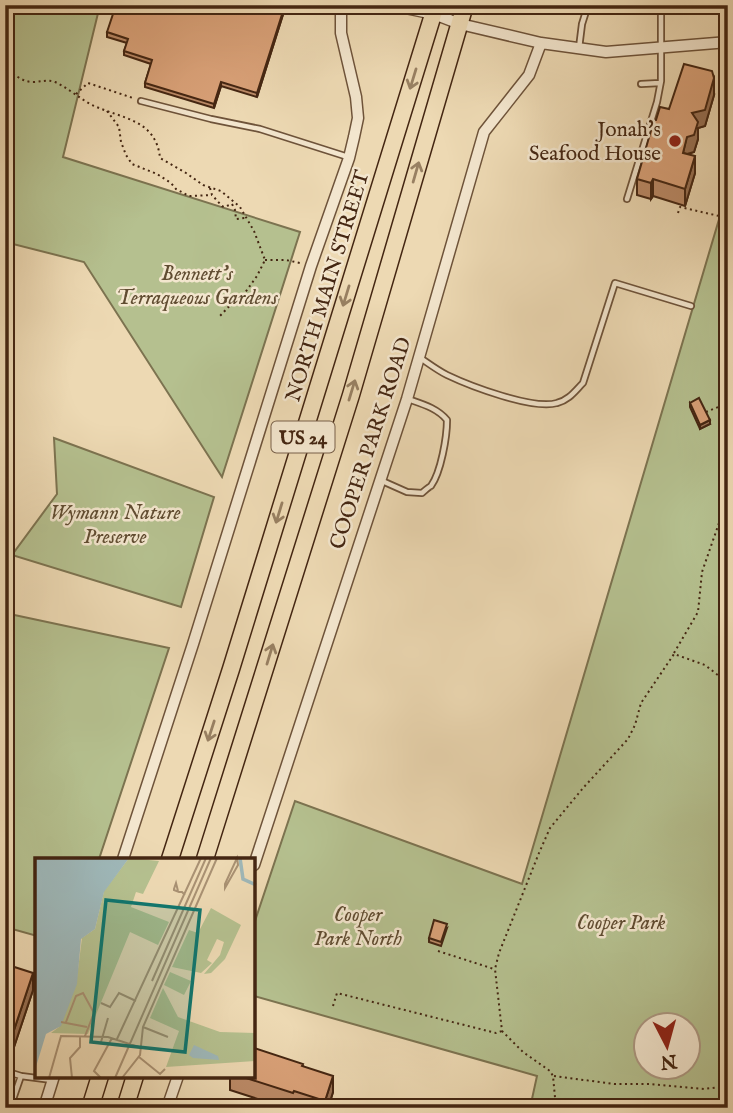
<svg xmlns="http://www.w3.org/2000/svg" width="733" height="1113" font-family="'IM FELL English',serif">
<rect width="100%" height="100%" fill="#edd9b3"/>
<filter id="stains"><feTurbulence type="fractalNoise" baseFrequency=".00286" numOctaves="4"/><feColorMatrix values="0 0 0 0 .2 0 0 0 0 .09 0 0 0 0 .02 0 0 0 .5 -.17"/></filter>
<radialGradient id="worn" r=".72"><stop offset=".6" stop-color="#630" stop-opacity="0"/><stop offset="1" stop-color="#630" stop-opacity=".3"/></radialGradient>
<path fill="#b5c08f" stroke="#7c7350" stroke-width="2" fill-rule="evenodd" d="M5,5h95l-37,152 237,75 -78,245 -138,-215 -79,-20z
M728,189v919h-198l7,-32 -283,-80v-72l41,-123 227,83zM646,1026h42v42h-42z
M54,438l160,59 -33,110 -169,-52 45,-61z
M5,613l164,35 -70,211h-62v77l-32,-9z"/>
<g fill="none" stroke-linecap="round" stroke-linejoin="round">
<defs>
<path id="service" d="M579,48l3,-24 6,-19
M641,84l19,-1
M141,101l70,18 49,10 88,28
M627,199l30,-97 4,-21v-76
M419,357c9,6 18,13 28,18 23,11 86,35 110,28 12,-3 18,-12 26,-20l32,-100 76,23
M380,480l27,12 15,1c0,0 8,-7 9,-7 10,-14 16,-49 16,-66 -10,-12 -25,-16 -39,-21
M5,1071l16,5 31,4
M169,1103l14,5
M10,1108l11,-32"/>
<path id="minor" d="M391,5l43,9 26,10 81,19 65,9 122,-10
M123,859l70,-215 118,-378 38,-108 5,-21 4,-19 -2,-21 -15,-64v-28
M254,865l153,-466 77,-267 45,-57 12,-32
M44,1108l10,-32
M167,1108l11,-32"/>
<path id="trunk" d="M170,859l61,-190 205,-664
M205,859l146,-464 114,-390
M90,1108l10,-32
M125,1108l10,-32"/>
</defs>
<use href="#service" stroke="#6e533a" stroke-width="8"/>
<use href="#minor" stroke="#6e533a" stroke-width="13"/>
<use href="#trunk" stroke="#442612" stroke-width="19"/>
<path stroke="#442612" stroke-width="2" stroke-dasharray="2 3.5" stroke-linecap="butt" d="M5,66c8,8 17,16 28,16 8,0 14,-3 22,0 13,6 24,16 37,23 30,14 64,14 68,53l26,15 17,12 18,6 19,16 14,24 11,29 -8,16 -18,25 -3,-2 -17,18
M76,94l12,-11 45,15
M107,111l12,16 2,15 5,13 6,9 25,10 14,9 5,6 13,7 23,-1
M210,188l2,7 10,11 2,1 8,-3 3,6 1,9 9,-1
M678,213l2,-6 48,11
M728,220l-4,21 4,23
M265,260h21l14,3
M706,412l22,-9
M674,653l24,-41 4,-40 26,-75
M438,951l56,18
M333,1006l4,-13 159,40 6,-2
M554,1076l60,8h35l55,5 24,-3
M556,1108l-3,-32 -3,-5 -27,-19 -21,-21 -7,-62 4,-16 40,-100 11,-25 34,-41 44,-48 7,-14 6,-22 33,-49 31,11 23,18"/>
<use href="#service" stroke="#f3e6ce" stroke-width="4.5"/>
<use href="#minor" stroke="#f3e6ce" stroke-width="10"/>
<use href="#trunk" stroke="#edd9b3" stroke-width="16"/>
</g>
<path fill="#bb8a67" stroke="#442612" stroke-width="2" d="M286,5l-29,92 -36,-11 -7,22 -69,-21v-4l6,-19 -27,-9v-4l3,-8 -20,-6v-5z
M714,95l-9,31 -7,2v11l-4,13 -6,2 7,19 -10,33 -32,-10 -2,3 -14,-4v-16l32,-70z
M690,403l20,21 -10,5 -10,-22z
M447,928l-6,18 -12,-4v-4z
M5,964l28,26 -20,60 -8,-3z
M303,1066l30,26 -5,16h-42l-56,-18v-14h24z"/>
<path fill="#987154" stroke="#442612" stroke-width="2" d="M285,5h1l-29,92v-4z
M714,78v17l-9,31 -7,2v11l-4,13 -7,2 -4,-1 9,-40z
M221,82v4l-7,22v-4z
M695,156v17l-10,33v-17z
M653,179v17l-2,3v-16z
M710,420v4l-10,5v-4z
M33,973v17l-20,60v-17z
M333,1076v16l-5,16h-3v-7z"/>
<path fill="#d9a178" stroke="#442612" stroke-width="2" d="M116,5h169l-28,88 -36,-11 -7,22 -69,-21 7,-23 -28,-9 4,-12 -21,-7z
M684,64l28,7 2,7 -9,32 -13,3 6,9 -4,13 -7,2 -4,16 12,3 -10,33 -32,-10 -2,4 -14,-4 17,-59h2l4,-13 9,2z
M699,398l11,22 -10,5 -10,-22z
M434,920l13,4 -6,18 -12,-4z
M5,964l28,9 -20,60 -8,-2z
M254,1048l49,16 -1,2 31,10 -8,25 -31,-10 -1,2 -53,-17h14z"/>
<defs><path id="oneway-shaft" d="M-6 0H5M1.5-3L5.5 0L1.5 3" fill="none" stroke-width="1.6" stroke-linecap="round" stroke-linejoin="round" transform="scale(1.75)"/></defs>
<g stroke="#988062">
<use href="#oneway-shaft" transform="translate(413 79) rotate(107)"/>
<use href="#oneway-shaft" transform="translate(416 172) rotate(-74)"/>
<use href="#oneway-shaft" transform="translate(346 296) rotate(107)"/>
<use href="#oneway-shaft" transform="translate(352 390) rotate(-73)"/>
<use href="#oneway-shaft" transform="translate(279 513) rotate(107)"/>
<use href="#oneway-shaft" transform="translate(270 654) rotate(-73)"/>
<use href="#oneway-shaft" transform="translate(211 731) rotate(108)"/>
</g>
<circle fill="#8f2418" stroke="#f3e6ce" stroke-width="2.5" cx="675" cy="141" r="7"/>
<g text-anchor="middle" stroke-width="5" stroke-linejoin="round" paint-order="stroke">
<rect fill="#f3e6ce" stroke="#78604a" stroke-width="2" x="271.5" y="421.5" width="63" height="31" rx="5"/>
<g font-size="19" font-weight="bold" fill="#442612">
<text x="303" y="444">US 24</text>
</g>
<g font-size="21" fill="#442612" stroke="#f3e6ce" text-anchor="end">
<text x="661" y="136">Jonah's<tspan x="661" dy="24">Seafood House</tspan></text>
</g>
<g font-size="21" font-style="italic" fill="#604c31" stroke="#f3e6ce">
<text x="197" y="280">Bennett's<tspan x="197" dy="24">Terraqueous Gardens</tspan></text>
<text x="115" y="519">Wymann Nature<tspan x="115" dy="24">Preserve</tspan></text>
<text x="358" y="921">Cooper<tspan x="358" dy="24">Park North</tspan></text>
<text x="621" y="929">Cooper Park</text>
</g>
<g font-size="21" fill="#442612" stroke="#f3e6ce">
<text transform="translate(327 286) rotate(-73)" y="7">NORTH MAIN STREET</text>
<text transform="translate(370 443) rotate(-72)" y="7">COOPER PARK ROAD</text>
</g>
</g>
<g transform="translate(35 858)">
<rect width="220" height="220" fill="#edd9b3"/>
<path d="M94,0l30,3 -16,33 -7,-2 -5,15 38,15 -11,23 -28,-13 -42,102 -37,-1 8,-6 17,-42 6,-47 13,-9 9,-38zM176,50l30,17 -16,34 -14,14 -7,1 16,-19 4,-13 -7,-3 -10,21 5,3 -11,10 -29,-6 17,-37 9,3zM135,114l21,9 -7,14 -20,-10zM128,130l15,29 42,15 35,1v28l-89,6 13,-36 -29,-13z" fill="#b5c08f"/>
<path d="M0,0h94l-25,34 -9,37 -14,10 -4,45 -16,42 -15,8 -11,36zM159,187l24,11 1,4 -26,-2 -4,-3z" fill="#9eb7b8"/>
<path fill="none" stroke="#9eb7b8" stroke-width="3.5" d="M205,0l3,21 13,6"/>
<path fill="none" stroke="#a99173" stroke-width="2" d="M202,0l1,7 -13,23v-4zM143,33l-2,-8 -2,6v1l5,2h3l3,3M117,123l54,-123M66,145l9,4 9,-14 17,8M26,164l26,5M31,164l10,-26 7,-3 11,20 -9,23M108,169l25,10M82,181l84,-181M66,184l7,-24M104,199l21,17 5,-5M14,220l12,-42 47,1 34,11M37,220l-2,-20 10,-11v-11M66,220l-7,-7 18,-33M80,220l96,-220M87,220l18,-23 3,-28 74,-169"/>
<path fill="#0f766e" fill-opacity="0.15" stroke="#0f766e" stroke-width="3.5" d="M71,42l94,10 -15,142 -94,-10z"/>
<rect width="220" height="220" fill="none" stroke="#442612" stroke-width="3.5"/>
</g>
<rect width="733" height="1113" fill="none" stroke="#edd9b3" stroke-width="28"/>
<rect x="7" y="7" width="719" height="1099" fill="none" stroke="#442612" stroke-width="3.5"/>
<rect x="14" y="14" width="705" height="1085" fill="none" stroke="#442612" stroke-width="2"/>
<g transform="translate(667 1046) rotate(174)"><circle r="33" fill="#f3e6ce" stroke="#ad9983" stroke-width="2"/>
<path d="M0-5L12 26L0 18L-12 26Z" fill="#8f2418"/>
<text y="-10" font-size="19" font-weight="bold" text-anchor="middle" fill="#442612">N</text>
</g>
<rect width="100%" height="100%" filter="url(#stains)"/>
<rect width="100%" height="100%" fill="url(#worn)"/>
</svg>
